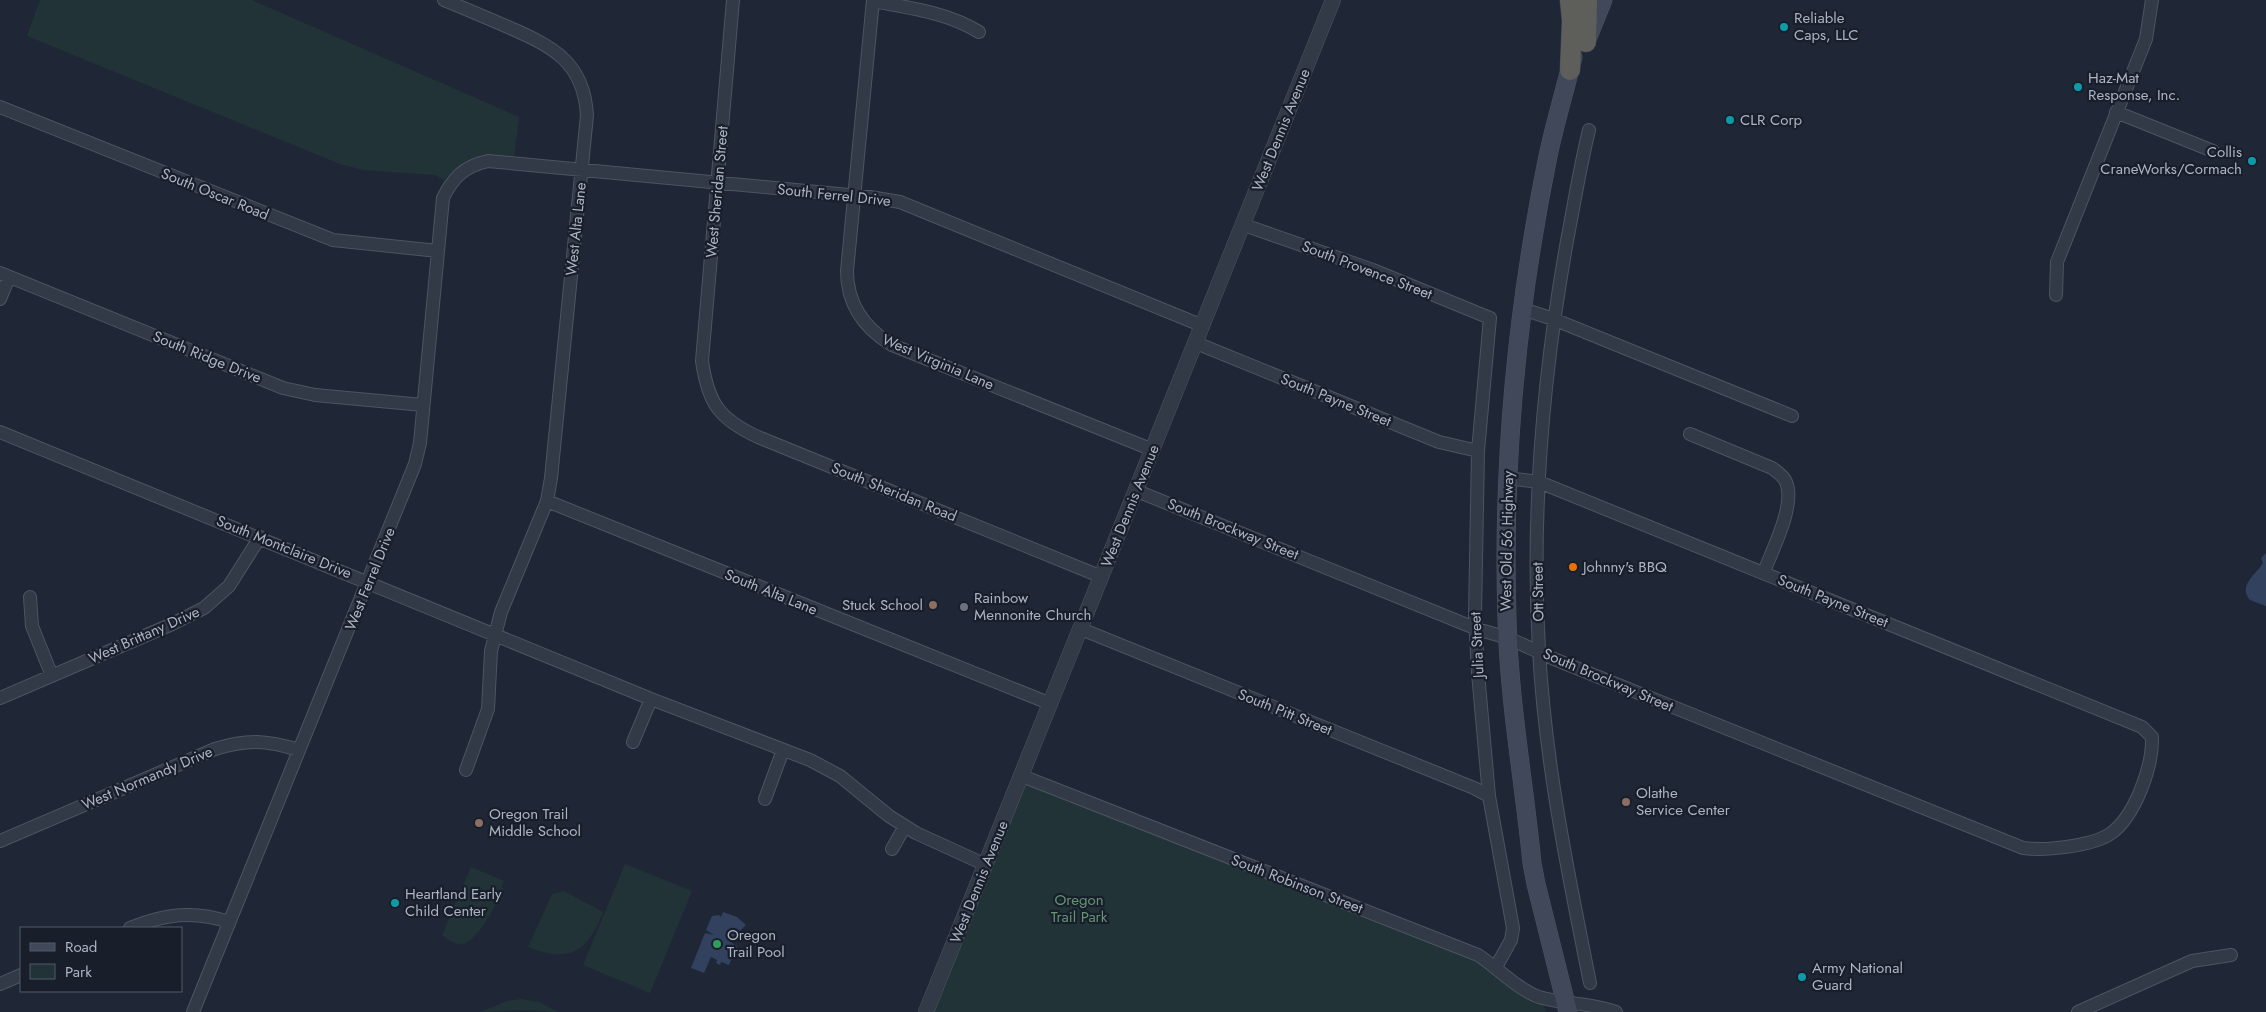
<svg xmlns="http://www.w3.org/2000/svg" width="2266" height="1012" font-family="Jost,sans-serif">
<rect width="100%" height="100%" fill="#1f2736"/>
<path fill="#213337" d="M40,0h212l267,117 -5,40c-33,-3 -47,-1 -70,23l-9,-5 -72,-5 -23,-6 -313,-128z
M1022,776l456,179 62,42 6,15h-620z
M625,864l67,27 -42,102 -67,-28z
M471,867l33,14 -3,7 3,1c-8,14 -27,56 -44,55 -6,0 -13,-5 -18,-9z
M564,891l39,21c-16,41 -34,51 -75,35l24,-53z
M521,999l18,3 19,10 -34,-2 -44,2 28,-11z"/>
<path fill="#32415e" d="M2266,553v53l-16,-6c-13,-15 7,-26 13,-37l-2,-5z
M723,912l14,5 9,8 -17,16 8,5 -8,19 -8,-3 -1,3 -4,-2 1,-3 -6,-3 -7,16 -13,-5 14,-35 9,2 -8,-5 6,-14 7,-1 2,2z"/>
<g fill="none" stroke-linecap="round" stroke-linejoin="round">
<defs>
<path id="minor" d="M444,0c22,9 43,18 64,27 44,19 76,35 79,88l-36,363 -4,23 -46,111 -10,39 -3,58 -22,61
M733,0l-31,361c6,42 17,58 56,76l344,140
M873,0l-26,271c0,33 17,57 45,74l261,105
M873,1c36,7 74,11 106,31
M0,107l333,133 105,11
M2116,112l97,39
M1589,130c-9,37 -15,74 -22,111 -24,134 -36,272 -28,409 6,112 29,223 51,333
M1244,225l129,45 117,48 -12,133 -3,164 3,58 11,123 24,132 -2,12 -15,27
M0,273l283,115 32,7 108,10
M2056,295l1,-33 89,-223 6,-39
M0,299l9,-22
M1523,309l30,10 239,97
M1196,343l243,99 39,9
M0,432l651,267 159,61 30,16 49,40 27,17 70,32
M1690,434l82,34c5,4 11,7 14,14 10,23 -14,68 -22,90
M1137,491l340,138 31,9 46,21 469,189c22,3 69,-2 87,-14 25,-17 43,-68 42,-97l-10,-10 -603,-245 -32,-4
M547,501l504,203
M30,597l2,29 20,50
M1081,629l393,159 15,8
M0,698l170,-73 34,-17 25,-22 31,-49
M633,742l18,-43
M1022,776l456,179c20,13 39,34 61,42 26,8 51,5 77,15
M765,799l18,-49
M0,841l215,-92c32,-10 51,-9 84,1
M892,849l13,-23
M130,928c34,-14 64,-18 99,-6
M0,984l21,-9
M193,1012l222,-548 5,-21 23,-245c10,-21 22,-32 45,-37l382,36 30,5 303,124
M2078,1012l114,-51 39,-6"/>
<path id="tertiary" d="M926,1012l407,-1012"/>
<path id="secondary" d="M1588,37l15,-37
M1568,1012l-32,-128 -4,-21c-8,-81 -23,-162 -25,-244 -5,-155 10,-311 41,-463 7,-33 17,-66 25,-99"/>
<path id="trunk" d="M1586,42l1,-42
M1570,70l2,-49 -2,-21"/>
</defs>
<use href="#minor" stroke="#4d5462" stroke-width="14"/>
<use href="#tertiary" stroke="#4d5462" stroke-width="16"/>
<use href="#secondary" stroke="#4d5462" stroke-width="19"/>
<use href="#trunk" stroke="#3a414e" stroke-width="21"/>
<use href="#minor" stroke="#323947" stroke-width="12"/>
<use href="#tertiary" stroke="#323947" stroke-width="15"/>
<use href="#secondary" stroke="#40485a" stroke-width="18"/>
<use href="#trunk" stroke="#5e5e5b" stroke-width="20"/>
</g>
<g fill="#0f9aa8" stroke="#181f2b" stroke-width="2">
<circle cx="1784" cy="27" r="5"/>
<circle cx="2078" cy="87" r="5"/>
<circle cx="1730" cy="120" r="5"/>
<circle cx="2252" cy="161" r="5"/>
<circle cx="395" cy="903" r="5"/>
<circle cx="1802" cy="977" r="5"/>
</g>
<circle fill="#e8710a" stroke="#181f2b" stroke-width="2" cx="1573" cy="567" r="5"/>
<g fill="#8d6e63" stroke="#181f2b" stroke-width="2">
<circle cx="933" cy="605" r="5"/>
<circle cx="1626" cy="802" r="5"/>
<circle cx="479" cy="823" r="5"/>
</g>
<circle fill="#6b7280" stroke="#181f2b" stroke-width="2" cx="964" cy="607" r="5"/>
<circle fill="#2e9e5b" stroke="#181f2b" stroke-width="2" cx="717" cy="944" r="5"/>
<g text-anchor="middle" stroke-width="4.5" stroke-linejoin="round" paint-order="stroke">
<g font-size="15" fill="#acb4c4" stroke="#181f2b" text-anchor="start">
<text x="1794" y="23">Reliable<tspan x="1794" dy="17">Caps, LLC</tspan></text>
<text x="2088" y="83">Haz-Mat<tspan x="2088" dy="17">Response, Inc.</tspan></text>
<text x="1740" y="125">CLR Corp</text>
<text x="2242" y="157" text-anchor="end">Collis<tspan x="2242" dy="17">CraneWorks/Cormach</tspan></text>
<text x="1583" y="572">Johnny's BBQ</text>
<text x="974" y="603">Rainbow<tspan x="974" dy="17">Mennonite Church</tspan></text>
<text x="923" y="610" text-anchor="end">Stuck School</text>
<text x="1636" y="798">Olathe<tspan x="1636" dy="17">Service Center</tspan></text>
<text x="489" y="819">Oregon Trail<tspan x="489" dy="17">Middle School</tspan></text>
<text x="405" y="899">Heartland Early<tspan x="405" dy="17">Child Center</tspan></text>
<text x="727" y="940">Oregon<tspan x="727" dy="17">Trail Pool</tspan></text>
<text x="1812" y="973">Army National<tspan x="1812" dy="17">Guard</tspan></text>
</g>
<g font-size="15" fill="#acb4c4" stroke="#181f2b">
<text transform="translate(1281 130) rotate(-68)" y="5">West Dennis Avenue</text>
<text transform="translate(717 192) rotate(-85)" y="5">West Sheridan Street</text>
<text transform="translate(215 194) rotate(22)" y="5">South Oscar Road</text>
<text transform="translate(834 195) rotate(6)" y="5">South Ferrel Drive</text>
<text transform="translate(576 229) rotate(-84)" y="5">West Alta Lane</text>
<text transform="translate(1367 270) rotate(21)" y="5">South Provence Street</text>
<text transform="translate(207 357) rotate(22)" y="5">South Ridge Drive</text>
<text transform="translate(938 362) rotate(23)" y="5">West Virginia Lane</text>
<text transform="translate(1336 400) rotate(22)" y="5">South Payne Street</text>
<text transform="translate(894 492) rotate(22)" y="5">South Sheridan Road</text>
<text transform="translate(1130 506) rotate(-68)" y="5">West Dennis Avenue</text>
<text transform="translate(1233 529) rotate(22)" y="5">South Brockway Street</text>
<text transform="translate(1507 541) rotate(-89)" y="5">West Old 56 Highway</text>
<text transform="translate(284 547) rotate(22)" y="5">South Montclaire Drive</text>
<text transform="translate(370 579) rotate(-68)" y="5">West Ferrel Drive</text>
<text transform="translate(771 592) rotate(22)" y="5">South Alta Lane</text>
<text transform="translate(1538 592) rotate(-91)" y="5">Ott Street</text>
<text transform="translate(1833 601) rotate(22)" y="5">South Payne Street</text>
<text transform="translate(144 635) rotate(-24)" y="5">West Brittany Drive</text>
<text transform="translate(1477 645) rotate(-93)" y="5">Julia Street</text>
<text transform="translate(1608 680) rotate(23)" y="5">South Brockway Street</text>
<text transform="translate(1285 712) rotate(22)" y="5">South Pitt Street</text>
<text transform="translate(147 778) rotate(-23)" y="5">West Normandy Drive</text>
<text transform="translate(979 882) rotate(-68)" y="5">West Dennis Avenue</text>
<text transform="translate(1297 884) rotate(21)" y="5">South Robinson Street</text>
</g>
<g font-size="15" fill="#649472" stroke="#181f2b">
<text x="1079" y="905">Oregon<tspan x="1079" dy="17">Trail Park</tspan></text>
</g>
</g>
<rect x="20" y="927" width="162" height="65" fill="#181f2b" stroke="#535b68"/>
<rect x="30" y="943" width="25" height="8" fill="#40485a" stroke="#535b68"/>
<text x="65" y="952" font-size="15" fill="#acb4c4">Road</text>
<rect x="30" y="964" width="25" height="15" fill="#213337" stroke="#535b68"/>
<text x="65" y="977" font-size="15" fill="#acb4c4">Park</text>
</svg>
